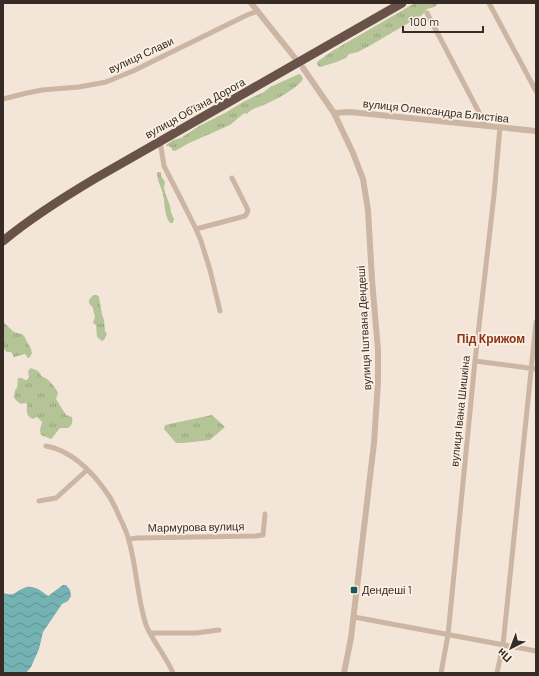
<svg xmlns="http://www.w3.org/2000/svg" width="539" height="676" font-family="Barlow,sans-serif">
<defs>
<pattern id="grass-tufts" width="24" height="20" patternUnits="userSpaceOnUse"><rect width="24" height="20" fill="#b5c497"/><path d="M3 7l-1-3M5 7V3M7 7l1-3M15 17l-1-3M17 17v-4M19 17l1-3" fill="none" stroke="#949f7b"/></pattern>
<pattern id="water-waves" width="16" height="10" patternUnits="userSpaceOnUse"><rect width="16" height="10" fill="#74b2b3"/><path d="M0 5q4-4 8 0t8 0" fill="none" stroke="#609191"/></pattern>
</defs>
<rect width="100%" height="100%" fill="#f3e6d8"/>
<path fill="url(#grass-tufts)" d="M415,3h24l-5,4 -7,2 -5,6 -51,30 -13,7 -9,2 -3,4 -7,3 -18,6 -3,-1 -1,-3 1,-2 16,-11z
M299,74l2,1 2,4c-6,10 -28,21 -39,26 -6,2 -13,4 -17,9l-2,-1 -2,1 -13,11 -41,18 -14,8 -3,-1 -1,-3 -4,-1 -1,-1 7,-5 8,-2 18,-12 26,-13 18,-11 21,-10 6,-5z
M157,172h3l1,1v3l4,6 -1,5 1,5 5,14 1,6 3,7 -1,4h-3c-6,-8 -5,-19 -7,-29 -2,-7 -6,-14 -6,-22z
M93,295h4l2,2 3,17 2,6 1,11 2,3 -3,6 -2,1 -5,-4 -1,-12 -3,-2 2,-7 -1,-2 -1,-6 -4,-5v-3z
M3,322l11,10 8,2 2,2 7,13 1,4 -2,4 -2,1 -3,-4 -11,3c-3,-5 -1,-5 -7,-5l-3,-3z
M31,368c5,2 9,3 10,8 8,3 13,9 17,17l-2,6 10,16 6,2c1,6 0,8 -4,11h-8l-8,10 -1,1 -10,-4 -1,-5 2,-8 -5,-5 -4,2c-8,-3 -6,-8 -6,-15l-2,-1 -4,1 -3,-2 -4,-4 1,-8 2,-2 1,-10h4l3,2h2l2,-3 -1,-6z
M212,415l13,12 -15,13 -26,3h-8l-12,-14 1,-4z"/>
<path fill="url(#water-waves)" d="M63,585h3l4,5 1,6 -3,5 -6,3 -19,28 -4,17 -8,18 -5,6h-23v-80c12,4 12,-2 21,-5 9,-4 17,3 24,8z"/>
<g fill="none" stroke-linecap="round" stroke-linejoin="round">
<path stroke="#ccb5a3" stroke-width="5" d="M489,3l47,88
M427,13l56,107 1,6
M3,99l24,-6 15,-3 37,-3 27,-5 27,-11 114,-56 11,-4
M159,142l2,5 3,19 19,37 13,26 5,12 9,29 10,41
M196,229l49,-13 2,-3 1,-3 -16,-32
M475,361l61,8
M46,446c27,5 49,29 63,50 4,6 7,13 10,20 4,8 8,16 10,25 8,28 8,56 17,84 7,17 20,31 27,48
M39,501l17,-3 31,-28
M129,539l9,-1 117,-2 8,-1 2,-21
M354,617l182,34
M151,633h45l23,-3
M441,673l7,-38 27,-274 19,-166 6,-68
M497,673l6,-28 33,-323"/>
<path stroke="#ccb5a3" stroke-width="6" d="M251,3l44,55
M303,68l31,45 19,40 10,26 5,31 4,70 6,70v32l-4,61 -23,195 -7,35
M334,113l16,-1 186,19"/>
<path stroke="#695248" stroke-width="9" d="M3,241c29,-24 61,-44 93,-63l306,-175"/>
</g>
<rect fill="#17595c" stroke="#fbf0e4" stroke-width="1.5" x="350" y="586" width="8" height="8" rx="2"/>
<g text-anchor="middle" stroke-width="3.5" stroke-linejoin="round" paint-order="stroke">
<g font-size="11" fill="#372b26" stroke="#fbf0e4">
<text transform="translate(141 55) rotate(-25)" y="4">вулиця Слави</text>
<text transform="translate(195 108) rotate(-29)" y="4">вулиця Обʼїзна Дорога</text>
<text transform="translate(436 111) rotate(6)" y="4">вулиця Олександра Блистіва</text>
<text transform="translate(364 328) rotate(-93)" y="4">вулиця Іштвана Дендеші</text>
<text transform="translate(460 411) rotate(-84)" y="4">вулиця Івана Шишкіна</text>
<text transform="translate(196 527) rotate(-1)" y="4">Мармурова вулиця</text>
</g>
<g font-size="11" fill="#372b26" stroke="#fbf0e4" text-anchor="start">
<text x="362" y="594">Дендеші 1</text>
</g>
<g font-size="12" font-weight="bold" fill="#8d3117" stroke="#fbf0e4">
<text x="491" y="343">Під Крижом</text>
</g>
</g>
<rect width="539" height="676" fill="none" stroke="#372b26" stroke-width="8"/>
<g transform="translate(511 648) rotate(222)" stroke="#fbf0e4" stroke-width="3" paint-order="stroke">
<path d="M0-3L7 15L0 10L-7 15Z" fill="#372b26"/>
<text y="-6" font-size="11" font-weight="bold" text-anchor="middle" fill="#372b26">Пн</text>
</g>
<path d="M403 26v6h80v-6" fill="none" stroke="#372b26" stroke-width="2"/>
<text x="409" y="26" font-size="12" fill="#372b26" stroke="#fbf0e4" stroke-width="3" paint-order="stroke">100 m</text>
</svg>
